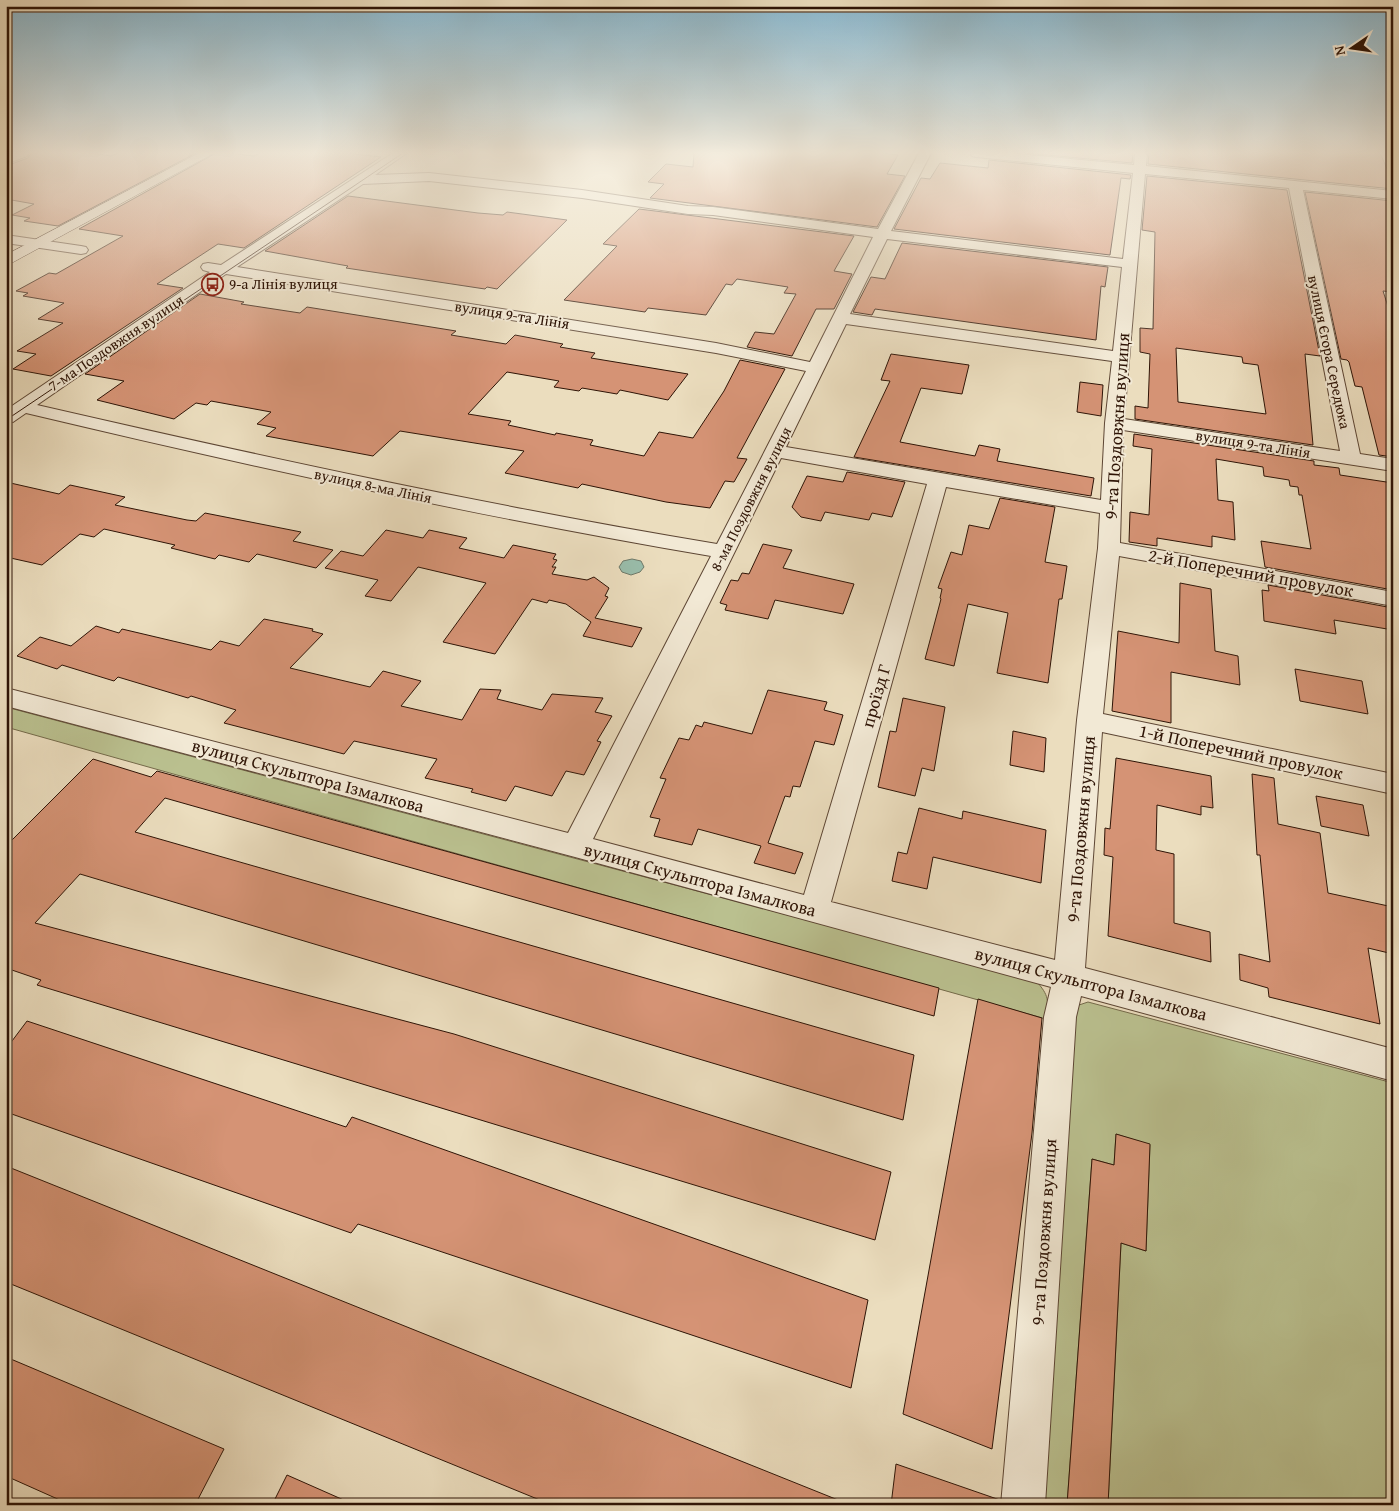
<svg xmlns="http://www.w3.org/2000/svg" width="1399" height="1511" font-family="'Gentium Book Plus',serif">
<rect width="100%" height="100%" fill="#ebddbe"/>
<filter id="stains"><feTurbulence type="fractalNoise" baseFrequency=".004" numOctaves="4"/><feColorMatrix values="0 0 0 0 .2 0 0 0 0 .09 0 0 0 0 .02 0 0 0 .5 -.17"/></filter>
<radialGradient id="worn" r=".72"><stop offset=".6" stop-color="#630" stop-opacity="0"/><stop offset="1" stop-color="#630" stop-opacity=".3"/></radialGradient>
<path fill="#bac08f" stroke="#746a4a" d="M6,707l1030,274c13,14 13,20 10,38l-1040,-292z
M1088,1002l305,81v422h-285l13,-262 25,8 4,-106 -34,-11 -2,31 -22,-6 -25,346h-29l38,-499z"/>
<path fill="#99bdab" stroke="#6e7969" d="M632,559l9,2 3,6 -4,5 -9,3 -9,-3 -3,-5 4,-6z"/>
<path fill="#d59375" stroke="#2e1406" fill-rule="evenodd" d="M31,153h60l20,3 7,-3h78l-138,73 -34,-5 6,-3 -18,-3 22,-11 -28,-5v-33l22,-8z
M216,153h13l25,3 6,-3h87l34,4 -137,91 -26,-4 -61,40 26,4 -132,88 -38,-7 23,-15 -19,-3 46,-28 -25,-4 26,-16 -41,-7 5,-3 -12,-2 33,-18 7,1 67,-38 -44,-7z
M694,153h188l16,2 -11,19 18,2 -28,51 -227,-29 14,-14 -16,-2 18,-18 27,3z
M1025,153h108l-1,10z
M1149,153h231l13,29v7l-245,-25z
M989,160l142,15 -1,4 -9,-1 -11,77 -216,-26 27,-51 9,1 10,-16 48,5z
M1147,176l140,14 33,166 -15,-2 8,91 -178,-26v-13l13,2 2,-54 -10,-2v-24l13,1 2,-97 -13,-2zM1176,348l66,9 1,6 15,2 8,49 -88,-12z
M1305,192l88,9v91l-10,-1 10,31v135l-14,-2 -17,-68 -7,-1 -6,-24 -2,-2 -6,-1z
M348,196l130,17 25,2 4,-3 60,8 -70,69 -10,-2 -2,2 -139,-21 2,-2 -83,-15z
M639,209l215,27 -20,35 18,3 -18,35h-18l-24,47 -45,-9 8,-15 19,2 22,-40 -12,-1 4,-6 -51,-8 -5,6 -6,-1 -20,31 -58,-7 -3,4 -81,-12 53,-54 -14,-2z
M902,243l206,24 -3,20 -4,-1 -5,54 -221,-31 -3,6 -19,-3 18,-35 14,2z
M200,294l44,8 -3,2 59,9 7,-6 149,24 -5,4 55,9 9,-9 48,9 -3,3 35,6 -4,5 97,16 -20,26 -48,-10 -3,4 -35,-6 -3,3 -25,-4 5,-6 -52,-9 -39,42 43,7 -3,4 47,10 1,-2 37,7 -3,5 54,11 15,-24 34,6 31,-47 16,-31 45,9 -48,89 10,1 -13,23 -9,-1 -15,27 -44,-6 -84,-18 -4,4 -73,-15 19,-22 -124,-20 -27,25 -107,-20 10,-8 -19,-4 14,-12 -60,-11 -4,4 -11,-2 -22,16 -77,-19 27,-19 -39,-7z
M891,354l78,11 -7,29 -41,-6 -21,54 75,14 4,-11 21,4 -3,12 97,17 -3,18 -237,-39 36,-76 -9,-1z
M1080,382l23,3 -2,31 -24,-4z
M1134,434l180,27v4l25,3 1,7 53,8v107l-128,-23 -4,-26 50,8 -9,-54h-3l-1,-8 -8,-1 -1,-6 -25,-4 -1,-9 -47,-8 2,41 15,2 2,38 -23,-4v11l-55,-9v8l-28,-4 1,-30 19,3 3,-66 -19,-3z
M847,472l58,10 -13,35 -20,-4 -3,7 -44,-8 -4,9 -20,-4 -9,-10 15,-31 36,6z
M6,482l53,12 11,-9 55,12 -10,8 72,15 9,1 9,-8 96,19 -8,9 40,9 -17,18 -59,-14 -8,8 -30,-7 -4,4 -44,-11 4,-3 -71,-16 -10,8 -14,-3 -38,31 -36,-8z
M1000,498l55,9 -10,55 22,4 -5,33h-3l-11,84 -51,-10 11,-60 -40,-9 -14,62 -29,-7 16,-60 -1,-1 2,-9 -4,-1 13,-36 11,3 7,-30 20,4z
M386,530l37,8 6,-8 38,8 -8,10 45,10 9,-13 43,9 -3,5 4,1 -5,7h4l-4,7 35,6 7,-3 15,11 -4,8 3,1 -13,21 47,10 -10,19 -49,-11 8,-14 -25,-18 -17,-4 -2,3 -15,-4 -37,55 -52,-12 43,-59 -68,-16 -27,34 -26,-5 13,-16 -53,-12 16,-17 22,5z
M763,544l29,6 -9,18 71,16 -11,30 -68,-14 -7,19 -43,-9 2,-5 -7,-2 11,-23 7,1 4,-8 7,1z
M1180,583l31,6 4,62 23,5 2,29 -69,-13v51l-59,-12 6,-80 61,12z
M1268,585l125,23v22l-59,-10 2,14 -72,-13 -2,-31 7,1z
M264,619l49,10 -1,2 11,3 -33,34 80,19 13,-16 38,10 -20,25 61,14 18,-31 21,1 -4,9 45,11 10,-16 51,4 -8,14 17,4 -15,25 4,1 -17,33 -18,-4 -14,25 -37,-10 -9,15 -35,-9 2,-3 -48,-11 12,-19 -83,-18 -10,13 -120,-31 12,-13 -45,-14 -3,2 -70,-21 -4,4 -52,-16 -5,4 -40,-13 23,-19 31,9 25,-20 23,7 3,-4 89,21 9,-9 19,5z
M1295,669l67,12 6,33 -68,-13z
M768,690l59,12 -3,8 19,5 -9,30 -19,-4 -15,46 -7,-1 -3,11 -5,-1 -17,47 35,10 -8,21 -41,-11 7,-17 -63,-17 -6,16 -38,-9 6,-17 -10,-2 16,-38 -6,-1 19,-40 10,2 7,-15 6,2 2,-5 48,12z
M903,698l42,9 -11,64 -12,-3 -7,28 -37,-9 12,-56 6,1z
M1013,731l33,7 -2,34 -34,-7z
M1116,758l95,18 2,32 -12,-2v9l-44,-10 -1,45 18,4v69l36,9 1,30 -103,-26 5,-79 -9,-2 1,-27 5,1z
M93,759l58,18 6,-6 782,217 -5,28 -769,-218 -30,34 779,223 -11,65 -823,-246 -45,49 419,111 437,138 -16,68 -838,-255 4,-5 -35,-12v-122z
M1252,774l22,4 4,46 42,9 8,60 65,14v47l-25,-6 12,76 -111,-27 -1,-9 -28,-8 -1,-26 31,8 -10,-107h-3z
M1316,796l47,9 6,31 -48,-10z
M919,808l43,11 1,-8 83,19 -5,53 -108,-26 -6,32 -35,-8 6,-29 9,2z
M978,999l64,19 -10,115 -40,316 -89,-35z
M27,1021l319,106 6,-10 516,183 -17,88 -493,-164 -7,9 -345,-121v-63z
M1116,1134l34,10 -4,107 -25,-8 -13,262h-41l25,-346 22,6z
M6,1166l842,338v1h-296l-546,-223z
M6,1357l218,92 -29,56h-124l-65,-29z
M896,1464l104,36 -1,5h-108z
M287,1475l68,30h-83z"/>
<g fill="none" stroke-linecap="round" stroke-linejoin="round">
<defs>
<path id="street" d="M13,153h16l-2,3 -21,8v-9z
M393,153h14l-32,22 54,-2 153,17 106,16 25,1 165,22 41,-76h12l-40,78 232,28 10,-86 -157,-16 -4,-1 -2,-3h39l125,12 1,-12h12l-1,13 247,25v8l-90,-9 57,264 33,5v12l-270,-41 -3,113 273,49v14l-274,-50 -16,158 290,60v20l-291,-62 -17,236 308,81v32l-312,-85 -5,21 -31,488h-44l43,-488 7,-30 -476,-130 -569,-151v-18l562,145 143,-277c-230,-39 -458,-89 -685,-143l-13,9 -7,1v-13l204,-138 -7,-2 -2,-3 2,-3 5,-1 13,2zM1145,174l144,14 51,263 -216,-32zM429,181l153,17 106,16 25,1 160,22 -63,125 -94,-19 -479,-76 126,-83zM887,239l235,28 -9,84 -263,-37zM226,274l490,79 90,18 -89,173c-228,-38 -454,-87 -680,-139zM846,324l266,37 -7,62 -4,77 -315,-53zM781,458l146,26 -123,411 -211,-56zM946,487l154,26 -2,35 -21,172 -22,240 -224,-58z
M6,235l75,11 5,1 2,3 -2,3 -5,1 -75,-11z"/>
<path id="secondary" d="M199,153h15l-208,113v-11z"/>
</defs>
<use href="#street" stroke="#5d4634" stroke-width="2"/>
<use href="#secondary" stroke="#2e1406" stroke-width="1"/>
<use href="#street" fill="#f2e9d5" fill-rule="evenodd"/>
<use href="#secondary" fill="#f2e9d5" fill-rule="evenodd"/>
<path stroke="#2e1406" stroke-width="1" d="M6,420l397,-267"/>
</g>
<linearGradient id="sky" x2="0" y2="1"><stop stop-color="#88b8d0"/><stop offset="0.42" stop-color="#f6f0e2"/><stop offset="1" stop-color="#f6f0e2" stop-opacity="0"/></linearGradient>
<rect width="1399" height="364" fill="url(#sky)"/>
<defs>
<symbol id="bus-ring" viewBox="-11 -11 22 22"><circle r="9.5" fill="#f2e9d5" stroke="#8f2418" stroke-width="1.5"/><path d="M-5-6H5V4H4V6H2V4H-2V6H-4V4H-5ZM-3.5-4V0h7V-4ZM-3.5 1.2v1.5H-2V1.2ZM2 1.2v1.5H3.5V1.2Z" fill="#8f2418"/></symbol>
</defs>
<g fill-rule="evenodd">
<use href="#bus-ring" x="200" y="272" width="25" height="25"/>
</g>
<g text-anchor="middle" stroke-width="4" stroke-linejoin="round" paint-order="stroke">
<g font-size="15" fill="#2e1406" stroke="#f2e9d5" text-anchor="start">
<text x="229" y="289">9-а Лінія вулиця</text>
</g>
<g font-size="15" fill="#2e1406" stroke="#f2e9d5">
<text transform="translate(512 315) rotate(9)" y="5">вулиця 9-та Лінія</text>
<text transform="translate(116 343) rotate(-34)" y="5">7-ма Поздовжня вулиця</text>
<text transform="translate(1329 352) rotate(78)" y="5">вулиця Єгора Середюка</text>
<text transform="translate(1253 444) rotate(9)" y="5">вулиця 9-та Лінія</text>
<text transform="translate(373 486) rotate(12)" y="5">вулиця 8-ма Лінія</text>
<text transform="translate(751 499) rotate(-63)" y="5">8-ма Поздовжня вулиця</text>
</g>
<g font-size="18" fill="#2e1406" stroke="#f2e9d5">
<text transform="translate(1117 426) rotate(-86)" y="6">9-та Поздовжня вулиця</text>
<text transform="translate(1251 573) rotate(10)" y="6">2-й Поперечний провулок</text>
<text transform="translate(876 696) rotate(-74)" y="6">проїзд Г</text>
<text transform="translate(1241 752) rotate(12)" y="6">1-й Поперечний провулок</text>
<text transform="translate(308 776) rotate(15)" y="6">вулиця Скульптора Ізмалкова</text>
<text transform="translate(1081 829) rotate(-85)" y="6">9-та Поздовжня вулиця</text>
<text transform="translate(700 880) rotate(15)" y="6">вулиця Скульптора Ізмалкова</text>
<text transform="translate(1091 984) rotate(15)" y="6">вулиця Скульптора Ізмалкова</text>
<text transform="translate(1044 1232) rotate(-86)" y="6">9-та Поздовжня вулиця</text>
</g>
</g>
<rect width="1399" height="1511" fill="none" stroke="#ebddbe" stroke-width="25"/>
<rect x="8" y="8" width="1384" height="1496" fill="none" stroke="#2e1406" stroke-width="2.5"/>
<rect x="12" y="12" width="1374" height="1486" fill="none" stroke="#2e1406"/>
<g transform="translate(1352 48) rotate(257)" stroke="#f2e9d5" stroke-width="4" paint-order="stroke">
<path d="M0-4L9 19L0 12L-9 19Z" fill="#2e1406"/>
<text y="-8" font-size="14" font-weight="bold" text-anchor="middle" fill="#2e1406">N</text>
</g>
<rect width="100%" height="100%" filter="url(#stains)"/>
<rect width="100%" height="100%" fill="url(#worn)"/>
</svg>
